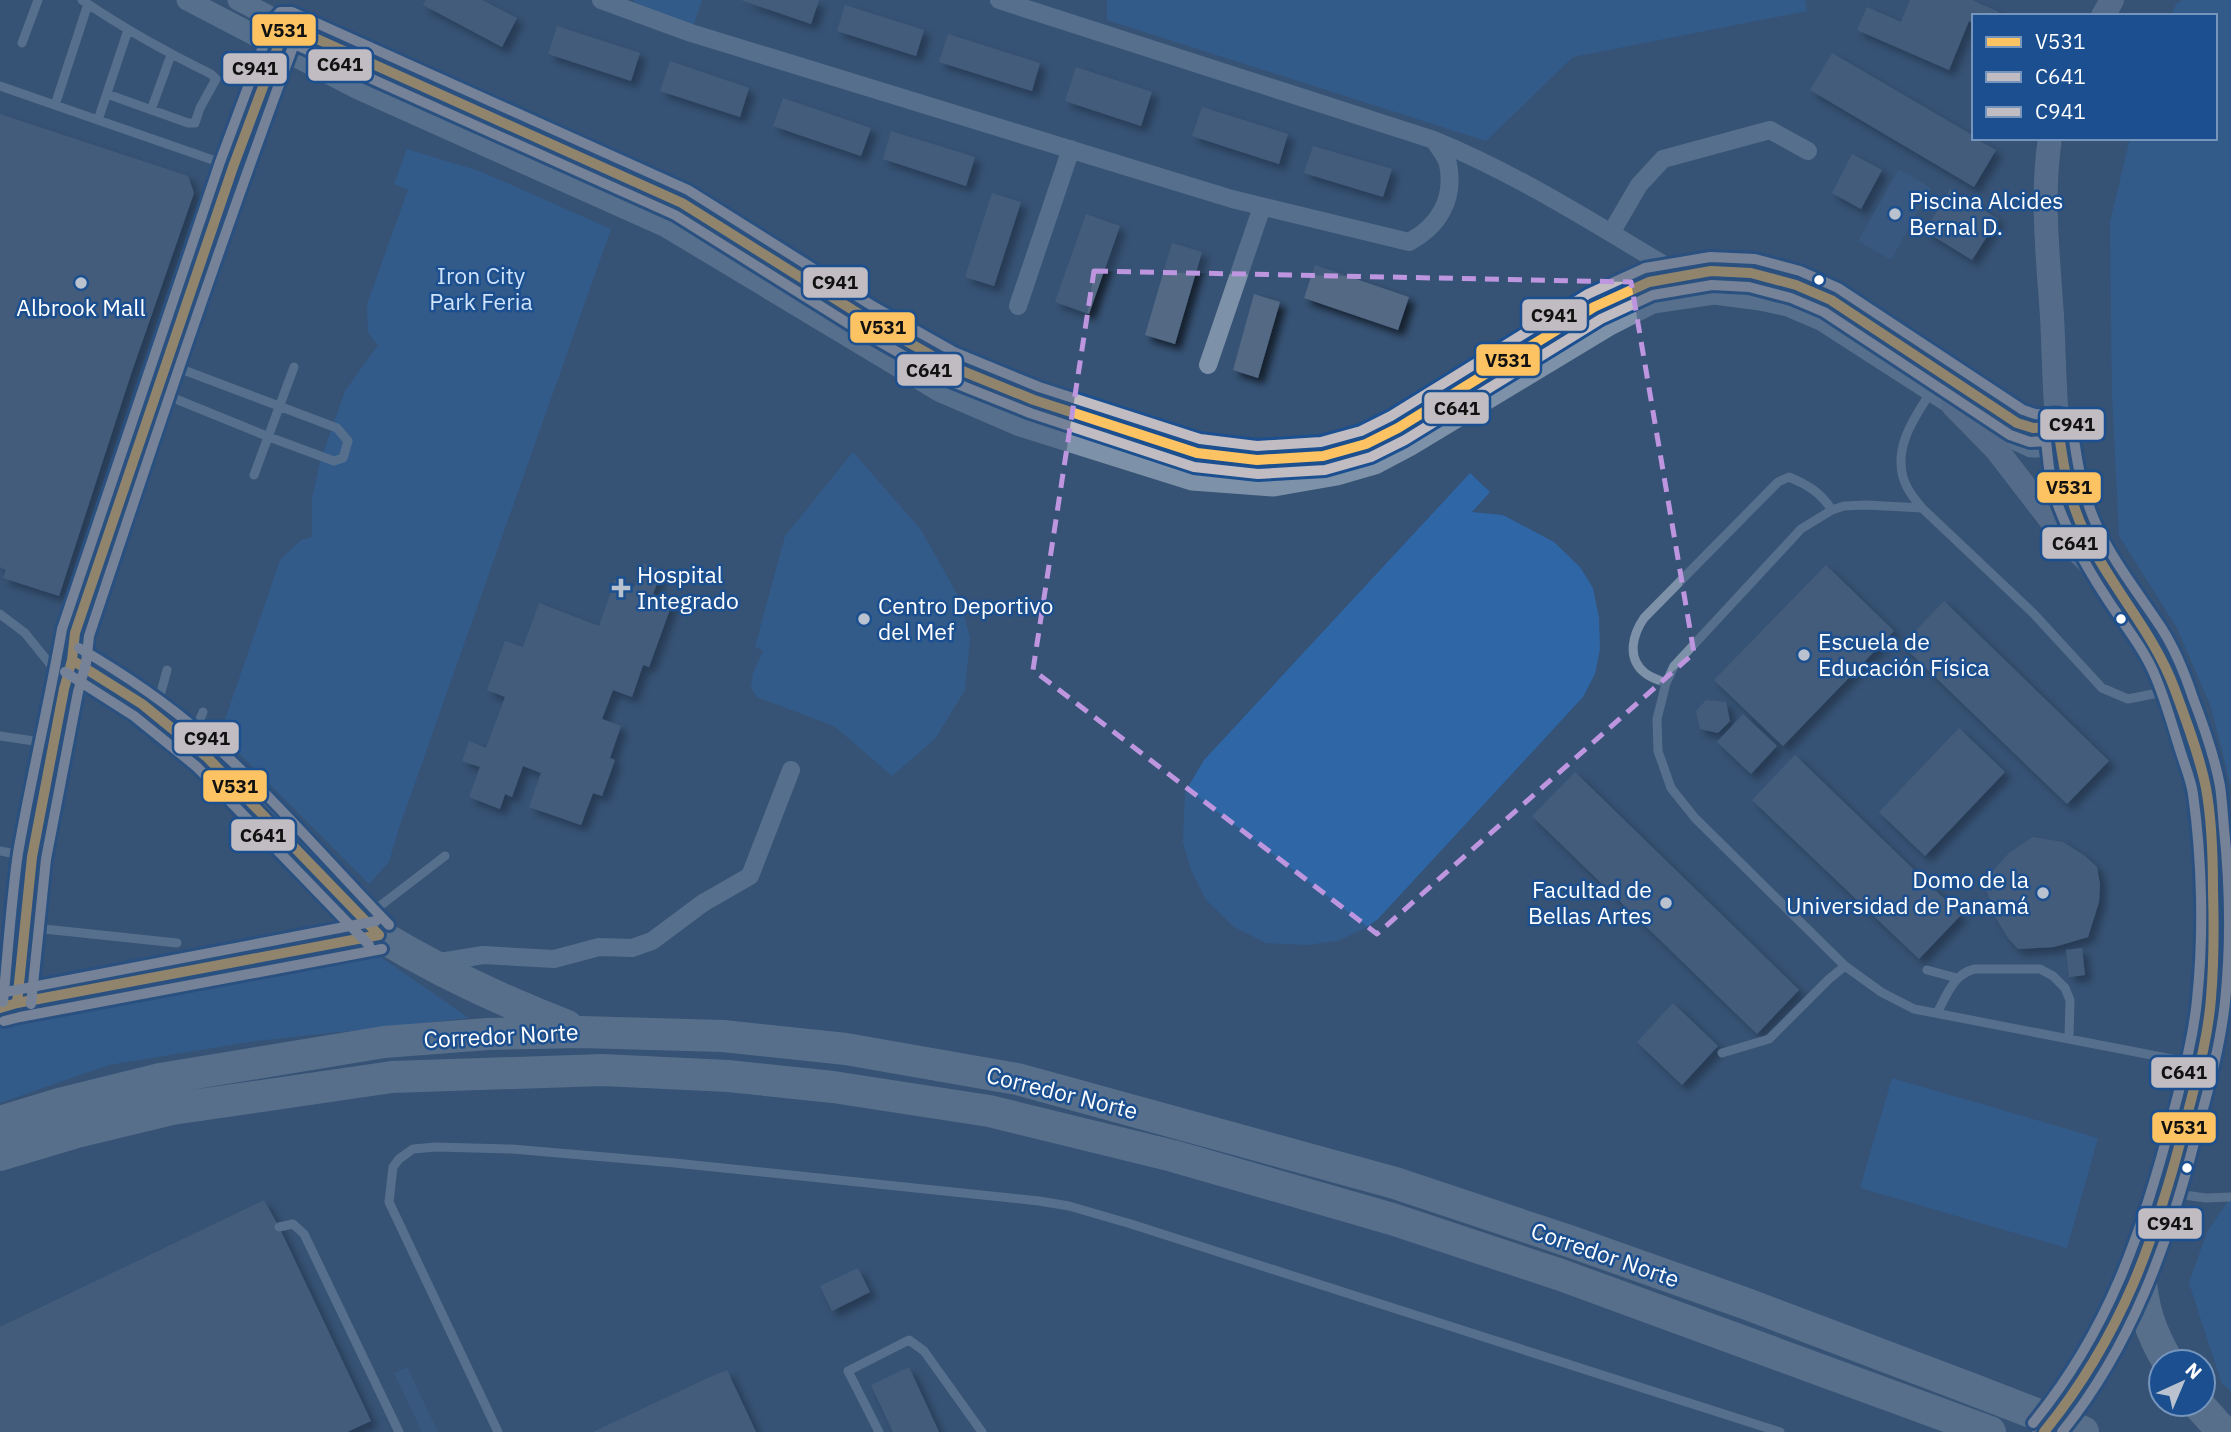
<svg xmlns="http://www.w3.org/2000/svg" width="2231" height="1432" font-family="'IBM Plex Sans',sans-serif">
<defs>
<filter id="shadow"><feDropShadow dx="6" dy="6" stdDeviation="3.5" flood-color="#0009"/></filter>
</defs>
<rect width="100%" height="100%" fill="#365274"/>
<path fill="#2f66a5" d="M634,0h68l-11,33 -60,-22z
M1107,0h698l2,11 -234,46 -87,84 -379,-121z
M2182,0h49v787l-20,-80 -34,-79 -58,-92 -7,-141 -2,-173 20,-84h85v-122h-44l5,-12z
M407,149l75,23 129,57 -212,599 -10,34 -20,22 -149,-150 60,-174 21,-20 11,-3v-39l8,-36 25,-71 33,-46 -10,-12 -1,-29 41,-114 -14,-6z
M853,452l68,78 39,69 10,39 -5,52 -30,49 -43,37 -58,-50 -77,-29 -6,-9 2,-15 10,-22 -8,-4 30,-111z
M1470,473l20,19 -18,20 31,3 51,27 26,25 13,21 6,30 1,31 -5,25 -12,23 -205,222 -14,10 -27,12 -30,4 -41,-2 -32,-16 -28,-27 -15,-30 -8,-28 2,-50 19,-32z
M369,949l100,69 -213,23 -147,24 -109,38v-83l15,-6 160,-33z
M1892,1078l206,60 -31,110 -207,-60z
M2231,1197v194l-9,-7 -33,-101 18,-51z"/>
<path fill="#3b618d" d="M1899,169l32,19 -40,72 -33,-19z
M407,1367l31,65h-16l-28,-59z"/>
<path fill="#526984" filter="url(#shadow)" d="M426,0h56l35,18 -15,29 -79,-42z
M741,0h78l-8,24z
M1910,0h62l27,12 -1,4h-24v7l-5,-2 -20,49 -92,-40 10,-23 34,15z
M845,5l79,25 -8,26 -79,-25z
M557,26l83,27 -9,28 -83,-27z
M948,34l92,29 -8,28 -93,-29z
M1832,53l142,83v2l22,12 -22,37 -164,-97z
M670,61l79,27 -9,29 -80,-26z
M1076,67l76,25 -11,34 -76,-25z
M783,98l88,30 -10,28 -88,-30z
M1202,107l86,27 -9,30 -87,-28z
M0,114l188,62 6,17 -63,181 -72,222 -56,-18 3,-8 -6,-3z
M891,131l84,26 -9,29 -83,-27z
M1313,146l79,23 -9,28 -79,-24z
M1852,154l30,16 -21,39 -29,-16z
M1950,189l48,30 -26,41 -47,-29z
M992,193l29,9 -27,84 -29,-9z
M1086,214l34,12 -31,88 -34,-12z
M1172,243l30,9 -27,92 -30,-9z
M1315,265l94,32 -11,33 -94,-32z
M1254,294l26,8 -22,76 -25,-8z
M643,563l19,7 -9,24 20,7 -24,66 -6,-2 -11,32 -19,-7 -11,29 19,7 -11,32 5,2 -13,36 -9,-3 -12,32 -52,-18 12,-34 -18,-7 -11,31 -7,-3 -5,15 -31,-12 11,-30 -18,-6 7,-20 17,7 19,-51 -18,-7 18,-49 18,6 16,-44 60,23 16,-46 20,7z
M1826,565l68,66 -111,115 -69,-66z
M1944,601l165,160 -42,43 -165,-159z
M1706,700l20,2 4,19 -12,12 -18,-4 -4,-18z
M1743,714l34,32 -26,28 -34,-32z
M1959,728l46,44 -80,84 -46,-44z
M1795,755l166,160 -42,44 -167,-159z
M1575,772l224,218 -42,44 -225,-218z
M2033,837l30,5 22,14 12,11 3,17 -1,18 -11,35 -34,10 -36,2 -10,-11 -14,-23 -9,-30 8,-14 16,-18z
M2082,948l3,27 -16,2 -3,-27z
M1673,1003l45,43 -36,39 -45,-43z
M264,1200l15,27 92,194 -24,11h-347v-105z
M858,1268l12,24 -38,19 -12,-25z
M909,1367l30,65h-46l-22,-47z
M727,1370l29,62h-163l119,-56z"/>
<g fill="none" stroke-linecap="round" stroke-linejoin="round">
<path stroke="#7d92a8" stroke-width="9" d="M82,0c41,28 84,52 129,74l5,5 -16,29 -5,15h-7l-81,-29
M22,43l16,-43
M0,86l233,81
M55,105l33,-101
M151,110l20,-55
M98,120l30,-90
M156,391l113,46 65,24 9,-3 5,-17 -11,-13 -172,-65
M1931,392c-19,28 -42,63 -23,97 4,7 9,13 14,19l112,106 68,74 26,11 45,-9
M254,475l40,-108
M1922,508l-56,-3 -22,1 -12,4 -31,19 -127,137 -8,17 -9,36 1,32 13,37 24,30 150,148 36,26 33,17 284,55
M0,614l25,19 25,31 14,25 -32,168 -15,146
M1666,683c-7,-3 -15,-5 -21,-10 -19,-15 -12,-39 -1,-55l134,-136 11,-5c19,8 31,15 43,33
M155,714l12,-44
M0,736l54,8
M190,743l13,-31
M0,851l32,6
M363,919l82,-63
M25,927l152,16
M1927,970l30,8
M1937,1013c10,-18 16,-39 38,-44h65l13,7 12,12 5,12 -1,38
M1722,1053l47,-14 60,-60 16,-13
M2169,1193l37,5 25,-1
M279,1227l14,-3 11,10 95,198
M498,1432l-109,-230 4,-35 6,-8 14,-10 23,-2 76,2 163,14 364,38 30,5 62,18 649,208
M879,1432l-31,-61 61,-31 15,11 58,81"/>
<path stroke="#7d92a8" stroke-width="18" d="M601,0l90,33 541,166 177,43c30,-16 46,-43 39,-78 -2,-8 -10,-17 -14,-24
M999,0l435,140c88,36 167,88 249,136
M1611,233l28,-48 24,-26 107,-29 38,21
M1018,306l53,-157
M1208,365l54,-158
M72,660c48,27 94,59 135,97 59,57 114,119 172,178
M64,689l8,-29 3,-27 90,-270 117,-329
M434,963l49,-8 71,4 45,-12 33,1 20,-7 51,-38 47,-27 41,-106
M0,1008l17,-5 362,-68"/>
<path stroke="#7d92a8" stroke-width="21" d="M187,0l171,89 308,138 273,164 81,35 172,54 82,6 63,-11 38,-11 34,-18 199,-120 45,-23 61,-9 46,6 28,6 33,14 132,85 59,33 19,9h29
M238,0l48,25 396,178 182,114 86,49 84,34 163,53 60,7 66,-4 43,-12 32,-16 196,-121 55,-25 62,-11 40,2 45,12 35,15 186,123 16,5 25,-1"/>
<path stroke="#798da4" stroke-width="24" d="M2103,16l9,-16
M1953,405l43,44 71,92 29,28
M2044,1432c74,-89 111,-191 139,-302 11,-42 22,-85 28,-128 2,-16 1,-32 2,-48 2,-54 2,-110 -7,-164 -5,-28 -16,-58 -26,-85 -8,-24 -17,-48 -31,-69 -22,-34 -48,-67 -66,-104 -31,-66 -27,-144 -31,-216 -4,-59 -11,-119 -2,-178"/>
<path stroke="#7e92a7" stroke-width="32" d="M379,935c61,37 121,65 188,91
M0,1122l59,-18 101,-25 224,-37 104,-8 93,-2 142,4 123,13 171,30 378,104 174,58 178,63 222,84
M0,1155l77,-23 95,-23 220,-32 211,-7 125,6 105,11 156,24 184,45 219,63 169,56 429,157
M2140,1271c2,36 10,60 28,91
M2198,1404l25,28"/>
<path stroke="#7e92a7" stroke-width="32" d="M1969,1388l114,44"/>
<defs>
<path id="bus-1" d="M72,660l70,44 65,53 172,178
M17,1003l15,-146 32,-168 8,-29 3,-27 158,-466 53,-142 396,178 182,114 86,49 84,34 163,53 60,7 66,-4 43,-12 32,-16 196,-121 55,-25 62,-11 40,2 45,12 35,15 186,123 16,5 25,-1c5,36 10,71 26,104 26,56 70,101 91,159 11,30 25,67 31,98 6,33 7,69 7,102 1,36 1,73 -2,108 -3,41 -15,82 -25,122 -30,118 -64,216 -142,312
M0,1008l17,-5 362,-68"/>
<path id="bus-2" d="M65,672l69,44 63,51 172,178
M31,1004l15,-145 32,-167 8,-29 3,-27c66,-198 132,-396 205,-592l381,171 182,114 88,50 85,34 164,54 64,7 67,-4 46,-13 34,-17 196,-121 52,-24 59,-10 37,2 42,11 33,14 186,123 20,7 16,-1c2,17 3,36 8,53 12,36 31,71 52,103 17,27 38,51 50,81 10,24 17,50 25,75 4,13 10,27 12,41 9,65 11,140 4,206 -4,40 -15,79 -25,118 -30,115 -63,212 -139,305
M4,1021l16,-4 362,-68"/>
<path id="bus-3" d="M79,648c43,25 85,53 123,86 67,58 125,127 187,191
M0,993l376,-72
M3,1002c5,-50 8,-100 15,-149 13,-75 31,-149 44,-224l158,-467 53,-142 7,-8h12l396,178 183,115 85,48 83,34 161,52 57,7 64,-4 40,-11 30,-15 197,-122 57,-26 65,-11 45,2 45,12 38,17 185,122c4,1 8,3 12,4 15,2 30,-7 37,11 5,37 9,65 24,99 17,38 44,71 66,105 14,22 23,45 31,69 10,26 22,61 27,88 2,14 3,29 4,43 6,57 7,116 1,173 -5,46 -18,92 -30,137 -27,105 -64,208 -133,293"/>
</defs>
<use href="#bus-1" stroke="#1b4f8f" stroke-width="16"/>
<use href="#bus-2" stroke="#1b4f8f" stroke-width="16"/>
<use href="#bus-3" stroke="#1b4f8f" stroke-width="16"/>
<use href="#bus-1" stroke="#fdc363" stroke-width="10"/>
<use href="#bus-2" stroke="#c0bcc2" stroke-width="10"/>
<use href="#bus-3" stroke="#c0bcc2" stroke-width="10"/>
</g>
<path d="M0 0H2231V1432H0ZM1094,271l537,11 63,371 -317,281 -344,-264z" fill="#365274" fill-opacity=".55" fill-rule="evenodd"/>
<path fill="none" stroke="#bd96df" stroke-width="5" stroke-dasharray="14 9" stroke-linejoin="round" d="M1094,271l537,11 63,371 -317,281 -344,-264z"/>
<g fill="#b9c2ce" stroke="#1b4f8f" stroke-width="2.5">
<circle cx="1895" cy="214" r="7"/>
<circle cx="81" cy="283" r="7"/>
<path d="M617.5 577.5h7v7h7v7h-7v7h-7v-7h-7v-7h7z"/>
<circle cx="864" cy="619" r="7"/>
<circle cx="1804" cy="655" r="7"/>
<circle cx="2043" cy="893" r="7"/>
<circle cx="1666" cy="903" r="7"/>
</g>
<g fill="#fff" stroke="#1b4f8f" stroke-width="2.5">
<circle cx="1819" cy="280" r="6"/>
<circle cx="2121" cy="619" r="6"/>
<circle cx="2187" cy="1168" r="6"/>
</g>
<g text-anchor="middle" stroke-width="5" stroke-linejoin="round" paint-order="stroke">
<g font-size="23" fill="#fff" stroke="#1b4f8f" text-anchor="start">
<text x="1909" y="209">Piscina Alcides<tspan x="1909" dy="26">Bernal D.</tspan></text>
<text x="81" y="316" text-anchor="middle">Albrook Mall</text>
<text x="637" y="583">Hospital<tspan x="637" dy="26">Integrado</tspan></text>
<text x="878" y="614">Centro Deportivo<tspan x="878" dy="26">del Mef</tspan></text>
<text x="1818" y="650">Escuela de<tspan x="1818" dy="26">Educación Física</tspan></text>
<text x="2029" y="888" text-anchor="end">Domo de la<tspan x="2029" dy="26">Universidad de Panamá</tspan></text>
<text x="1652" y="898" text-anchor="end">Facultad de<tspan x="1652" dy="26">Bellas Artes</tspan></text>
</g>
<g font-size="23" fill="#cfe3fa" stroke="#1b4f8f">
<text x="481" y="284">Iron City<tspan x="481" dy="26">Park Feria</tspan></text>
</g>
<g font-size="23" fill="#fff" stroke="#1b4f8f">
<text transform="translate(501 1036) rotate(-3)" y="8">Corredor Norte</text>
<text transform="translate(1062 1093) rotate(14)" y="8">Corredor Norte</text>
<text transform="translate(1605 1255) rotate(19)" y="8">Corredor Norte</text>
</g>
</g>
<g stroke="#1b4f8f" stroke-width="2.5">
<rect x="251" y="13" width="66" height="34" rx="7" fill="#fdc363"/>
<rect x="307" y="48" width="66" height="34" rx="7" fill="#c0bcc2"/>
<rect x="222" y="52" width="66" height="33" rx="7" fill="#c0bcc2"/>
<rect x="802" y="266" width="67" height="33" rx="7" fill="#c0bcc2"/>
<rect x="1521" y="298" width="67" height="34" rx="7" fill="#c0bcc2"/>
<rect x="849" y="311" width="67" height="33" rx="7" fill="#fdc363"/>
<rect x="1475" y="343" width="66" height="34" rx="7" fill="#fdc363"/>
<rect x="896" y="353" width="67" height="34" rx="7" fill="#c0bcc2"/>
<rect x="1423" y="391" width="67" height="34" rx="7" fill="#c0bcc2"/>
<rect x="2039" y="408" width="66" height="33" rx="7" fill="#c0bcc2"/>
<rect x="2036" y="471" width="66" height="33" rx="7" fill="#fdc363"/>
<rect x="2041" y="526" width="67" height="34" rx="7" fill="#c0bcc2"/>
<rect x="173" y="721" width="67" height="34" rx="7" fill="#c0bcc2"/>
<rect x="202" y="769" width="66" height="34" rx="7" fill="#fdc363"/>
<rect x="230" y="818" width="66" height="34" rx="7" fill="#c0bcc2"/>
<rect x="2150" y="1056" width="67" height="33" rx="7" fill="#c0bcc2"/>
<rect x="2151" y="1111" width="66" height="33" rx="7" fill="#fdc363"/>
<rect x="2137" y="1207" width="66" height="33" rx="7" fill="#c0bcc2"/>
</g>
<g font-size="19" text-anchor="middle" font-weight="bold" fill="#111">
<text x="284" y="37">V531</text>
<text x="340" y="71">C641</text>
<text x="255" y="75">C941</text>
<text x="835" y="289">C941</text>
<text x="1554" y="322">C941</text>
<text x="883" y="334">V531</text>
<text x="1508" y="367">V531</text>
<text x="929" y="377">C641</text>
<text x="1457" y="415">C641</text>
<text x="2072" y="431">C941</text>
<text x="2069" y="494">V531</text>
<text x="2075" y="550">C641</text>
<text x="207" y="745">C941</text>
<text x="235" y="793">V531</text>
<text x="263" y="842">C641</text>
<text x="2184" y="1079">C641</text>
<text x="2184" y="1134">V531</text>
<text x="2170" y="1230">C941</text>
</g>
<rect x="1972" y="14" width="245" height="126" fill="#1b4f8f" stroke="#7695bc" stroke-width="2"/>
<rect x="1986" y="37" width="35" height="10" fill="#fdc363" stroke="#7695bc" stroke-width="2"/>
<text x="2035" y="49" font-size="21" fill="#ffffff">V531</text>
<rect x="1986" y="72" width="35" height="10" fill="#c0bcc2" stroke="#7695bc" stroke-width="2"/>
<text x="2035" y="84" font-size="21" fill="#ffffff">C641</text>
<rect x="1986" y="107" width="35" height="10" fill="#c0bcc2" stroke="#7695bc" stroke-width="2"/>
<text x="2035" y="119" font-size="21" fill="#ffffff">C941</text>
<g transform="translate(2182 1383) rotate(44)"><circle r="33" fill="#1b4f8f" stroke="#7695bc" stroke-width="2"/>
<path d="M0-5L12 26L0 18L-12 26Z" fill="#b9c2ce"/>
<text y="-10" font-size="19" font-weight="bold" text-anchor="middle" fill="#ffffff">N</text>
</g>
</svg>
